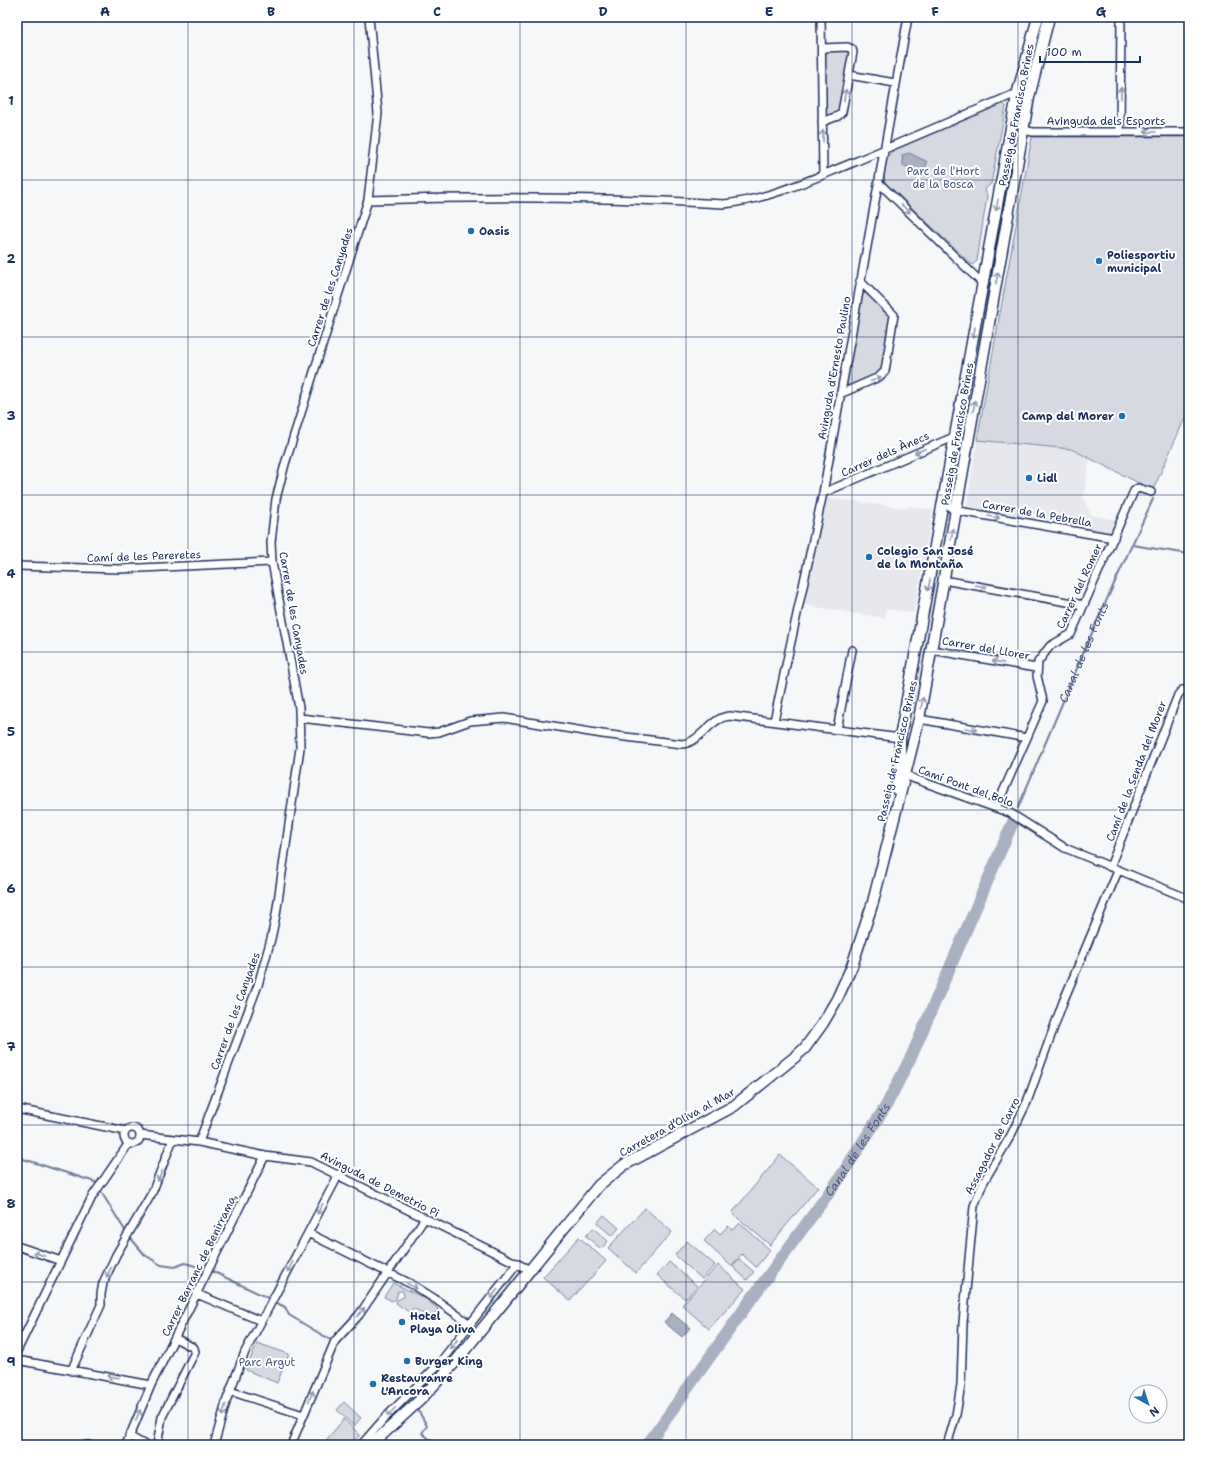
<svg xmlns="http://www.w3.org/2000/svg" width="1206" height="1462" font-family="'Shantell Sans',sans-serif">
<rect width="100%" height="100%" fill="#f6f7f9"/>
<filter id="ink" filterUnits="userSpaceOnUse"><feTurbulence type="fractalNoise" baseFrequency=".025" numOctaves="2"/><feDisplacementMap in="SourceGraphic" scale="8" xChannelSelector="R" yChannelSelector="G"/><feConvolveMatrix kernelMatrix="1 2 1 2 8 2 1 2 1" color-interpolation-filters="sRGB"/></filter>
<g filter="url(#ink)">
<path fill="#e6e8ee" d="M977,440l94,9 19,9 -7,40 8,17 20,4 8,-1 -6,14 -5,1 -137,-24 -4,-3z
M826,498l81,10v-2l26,4 -19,103 -28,-4 -1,9 -81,-13z"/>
<path fill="#d6d9e2" stroke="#7884a0" d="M830,51h16l3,3 -10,55 -3,4 -7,3 -4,-3v-59z
M1002,103l4,3 -15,78 -6,5 2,7 -10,65 -5,4 -87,-83c-3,-11 1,-26 9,-32z
M1032,137h157v272l-36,81 -82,-41 -94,-9z
M865,293h2l25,22 -10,57 -30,14 -4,-1 -2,-5 16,-85z
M780,1155l38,32 -48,58 -38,-32z
M645,1208l27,24 -36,41 -28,-25z
M604,1215l15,13 -7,8 -15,-13z
M740,1223l30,27 -14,17 -14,-13 -11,12 -27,-25 11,-12 5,5 8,-8 5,4z
M593,1228l15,13 -7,8 -15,-13z
M579,1237l27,24 -36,40 -27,-24z
M687,1241l28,24 -13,14 -27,-24z
M739,1259l15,13 -7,8 -15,-14z
M669,1262l28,24 -12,13 -28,-24z
M718,1265l27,24 -36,40 -27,-24z
M393,1283l33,16 12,10c-3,5 -8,10 -14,10l3,-3 -14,-8 -3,5 -14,-10 1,-3 7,-3 -1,-6h-5l-2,8 -4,2 -8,-4z
M257,1343l32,11 -12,29 -31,-13z
M344,1402l17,16 -7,8 -17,-16z
M344,1419l16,16 -11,10h-27z"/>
<path fill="#a9b0c1" stroke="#707c99" d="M909,153l17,8 1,3 -3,6 -7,2 -14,-7 -1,-10z
M672,1313l18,15 -8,9 -18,-15z"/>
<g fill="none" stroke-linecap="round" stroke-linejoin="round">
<g stroke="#707c99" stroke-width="2">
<path d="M1132,545l57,9"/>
<path id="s1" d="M1018,808l79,-187 56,-122"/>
<path d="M17,1157l78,25 31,50"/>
<path d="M129,1236l16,19 16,10 14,2 10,-4 27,8 56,27"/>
<path d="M277,1303l8,4 4,8 43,26"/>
<path d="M417,1408l10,18 -5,7 15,12"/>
</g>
<path stroke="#a9b0c1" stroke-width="12" id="s2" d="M647,1445l105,-147 87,-119 47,-73 26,-51 101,-233"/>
<defs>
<path id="street" d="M821,17l2,158
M822,48l25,-1 5,2 1,3 -11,60 -4,4 -16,6
M849,75l46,8
M1023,130l10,2h156
M1120,132l1,-115
M878,182l105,102
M368,200c119,-4 238,-3 356,4 47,-5 90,-26 133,-43 52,-22 103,-44 155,-66h5
M840,394l39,-17 6,-6 9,-56 -34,-34
M951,485l-3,19 5,6 161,28
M823,493l133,-57
M17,566l102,3 153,-7
M943,580l141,25
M932,650l104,18
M300,718l128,15 11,-1 31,-11 34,-3 98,16 80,10c20,-2 28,-27 48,-28l170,22
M919,719l108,19
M774,721l49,-228 85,-476
M837,730l15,-80
M902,772l10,6 98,35 55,35 124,51
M996,808l47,-107 -6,-25 1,-14 12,-16 21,-12 63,-143 4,-3 13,4
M1110,867l68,-172 4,-5h7
M17,1109l109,22
M124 1136a8 8 0 1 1 16 0a8 8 0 1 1-16 0Z
M140,1135l59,7 66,14 46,6 219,108
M199,1142l59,-157 13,-46 5,-24 24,-167 -1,-40 -27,-146 -1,-20 5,-43 9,-35 83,-264 10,-87 -9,-96
M339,1174l-31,59 103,51 24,15 35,25
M17,1246l44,15
M197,1294l64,27
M17,1351l75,-154 37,-54
M17,1360l134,25
M71,1371l30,-66v-11l2,-11 13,-28 36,-62 21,-54
M230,1391l73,24
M129,1436l16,9
M86,1445h3
M126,1445l25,-60 114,-229
M157,1445l5,-28 33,-65 -1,-4 -19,-10
M214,1445l13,-46 18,-47 63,-119
M291,1445l44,-104 24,-26 66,-97
M361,1445l22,-25 55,-55 80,-102
M947,1445l9,-30 5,-30 2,-62 11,-117 9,-23 28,-48 16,-33 36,-100 55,-131"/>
<path id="secondary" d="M896,789l4,-25v-26l117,-643 21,-78
M371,1445l49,-45 36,-39 143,-176 25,-20 110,-59 61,-49 10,-9 18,-25 14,-24 15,-33 21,-64 46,-183 110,-622 20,-80"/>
</defs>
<use href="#street" stroke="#1b2f5e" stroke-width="10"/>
<use href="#secondary" stroke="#1b2f5e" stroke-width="13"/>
<use href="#street" stroke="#fff" stroke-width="7"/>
<use href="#secondary" stroke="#fff" stroke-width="10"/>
</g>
<defs><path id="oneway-shaft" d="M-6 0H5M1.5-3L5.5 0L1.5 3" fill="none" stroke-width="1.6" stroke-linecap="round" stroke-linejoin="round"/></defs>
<g stroke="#8d97ae">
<use href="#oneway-shaft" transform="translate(1121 93) rotate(-90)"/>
<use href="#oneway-shaft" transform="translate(845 95) rotate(-79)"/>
<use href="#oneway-shaft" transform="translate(1150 132) rotate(-180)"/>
<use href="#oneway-shaft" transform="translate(823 136) rotate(-91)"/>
<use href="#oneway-shaft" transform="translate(997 205) rotate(100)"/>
<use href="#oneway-shaft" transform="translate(906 209) rotate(44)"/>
<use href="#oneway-shaft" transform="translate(997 278) rotate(-80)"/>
<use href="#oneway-shaft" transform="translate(974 333) rotate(100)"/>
<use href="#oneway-shaft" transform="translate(876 379) rotate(-25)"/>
<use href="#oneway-shaft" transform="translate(974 406) rotate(-80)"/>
<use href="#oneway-shaft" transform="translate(920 451) rotate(156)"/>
<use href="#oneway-shaft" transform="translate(994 517) rotate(10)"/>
<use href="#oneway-shaft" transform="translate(952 534) rotate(-79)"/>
<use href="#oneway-shaft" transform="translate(929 585) rotate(100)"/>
<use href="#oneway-shaft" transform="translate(981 586) rotate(10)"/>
<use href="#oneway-shaft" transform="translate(998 662) rotate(-170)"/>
<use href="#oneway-shaft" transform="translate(922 703) rotate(-80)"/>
<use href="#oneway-shaft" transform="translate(971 729) rotate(10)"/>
<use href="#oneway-shaft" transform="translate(160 1176) rotate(112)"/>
<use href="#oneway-shaft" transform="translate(320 1209) rotate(118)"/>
<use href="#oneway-shaft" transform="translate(39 1254) rotate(-161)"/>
<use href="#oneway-shaft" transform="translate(290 1267) rotate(117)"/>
<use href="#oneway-shaft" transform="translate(109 1272) rotate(115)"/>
<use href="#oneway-shaft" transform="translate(412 1286) rotate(29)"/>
<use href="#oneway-shaft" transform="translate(494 1294) rotate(128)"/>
<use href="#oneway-shaft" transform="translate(361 1312) rotate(-52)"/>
<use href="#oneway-shaft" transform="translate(454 1344) rotate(128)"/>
<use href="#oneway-shaft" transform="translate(113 1377) rotate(-173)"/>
<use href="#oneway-shaft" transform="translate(311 1396) rotate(-67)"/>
<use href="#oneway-shaft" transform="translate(224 1410) rotate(106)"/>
<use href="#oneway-shaft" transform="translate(391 1412) rotate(135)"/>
<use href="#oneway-shaft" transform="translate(138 1415) rotate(-66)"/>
</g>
</g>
<path fill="none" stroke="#1b2f5e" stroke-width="1" stroke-opacity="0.55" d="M188,17v1428M354,17v1428M520,17v1428M686,17v1428M852,17v1428M1018,17v1428M17,180h1172M17,337h1172M17,495h1172M17,652h1172M17,810h1172M17,967h1172M17,1125h1172M17,1282h1172"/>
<g fill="#1f6fb2" stroke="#fff" stroke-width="1.5">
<circle cx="471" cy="231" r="4"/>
<circle cx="1099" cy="261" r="4"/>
<circle cx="1122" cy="416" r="4"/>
<circle cx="1029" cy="478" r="4"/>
<circle cx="869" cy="557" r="4"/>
<circle cx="402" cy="1322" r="4"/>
<circle cx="407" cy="1361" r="4"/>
<circle cx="373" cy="1384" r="4"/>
</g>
<g text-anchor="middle" stroke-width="4" stroke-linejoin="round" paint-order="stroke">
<g font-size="11" fill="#1b2f5e" stroke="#fff">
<text transform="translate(1016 115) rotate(-79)" y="4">Passeig de Francisco Brines</text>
<text x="1106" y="125">Avinguda dels Esports</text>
<text transform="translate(330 287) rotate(-72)" y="4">Carrer de les Canyades</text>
<text transform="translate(834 368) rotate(-80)" y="4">Avinguda d'Ernesto Paulino</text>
<text transform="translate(957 434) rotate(-80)" y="4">Passeig de Francisco Brines</text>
<text transform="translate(885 454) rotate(-24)" y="4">Carrer dels Ànecs</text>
<text transform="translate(1037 513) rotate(10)" y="4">Carrer de la Pebrella</text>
<text transform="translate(144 556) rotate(-2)" y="4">Camí de les Pereretes</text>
<text transform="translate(1079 586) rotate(-65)" y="4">Carrer del Romer</text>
<text transform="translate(294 613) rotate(80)" y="4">Carrer de les Canyades</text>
<text transform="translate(986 648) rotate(10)" y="4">Carrer del Llorer</text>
<text transform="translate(897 751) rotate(-77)" y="4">Passeig de Francisco Brines</text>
<text transform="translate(1136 771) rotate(-69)" y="4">Camí de la Senda del Morer</text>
<text transform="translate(966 786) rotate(20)" y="4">Camí Pont del Bolo</text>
<text transform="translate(235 1011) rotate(-70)" y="4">Carrer de les Canyades</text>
<text transform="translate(677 1122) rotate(-29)" y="4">Carretera d’Oliva al Mar</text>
<text transform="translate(992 1146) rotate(-63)" y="4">Assagador de Carro</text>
<text transform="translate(380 1184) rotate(27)" y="4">Avinguda de Demetrio Pi</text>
<text transform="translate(199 1265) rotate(-64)" y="4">Carrer Barranc de Benirrama,</text>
</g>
<g font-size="11" fill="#4a5a7f" stroke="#fff">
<text x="943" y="175">Parc de l'Hort<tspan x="943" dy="13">de la Bosca</tspan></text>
<text x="267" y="1366">Parc Argut</text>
</g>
<g font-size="11" font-weight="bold" fill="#1b2f5e" stroke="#fff" text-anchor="start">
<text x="479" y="235">Oasis</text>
<text x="1107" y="259">Poliesportiu<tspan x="1107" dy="13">municipal</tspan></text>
<text x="1114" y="420" text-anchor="end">Camp del Morer</text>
<text x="1037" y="482">Lidl</text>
<text x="877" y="555">Colegio San José<tspan x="877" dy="13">de la Montaña</tspan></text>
<text x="410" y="1320">Hotel<tspan x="410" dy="13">Playa Oliva</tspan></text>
<text x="415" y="1365">Burger King</text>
<text x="381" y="1382">Restauranre<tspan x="381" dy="13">L'Ancora</tspan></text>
</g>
<g font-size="12" font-style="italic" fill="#4d5c81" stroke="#fff">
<text dy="4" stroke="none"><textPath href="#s1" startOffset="169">Canal de les Fonts</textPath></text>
<text dy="4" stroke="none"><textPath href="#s2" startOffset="363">Canal de les Fonts</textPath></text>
</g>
</g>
<rect width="1206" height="1462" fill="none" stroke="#fff" stroke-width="44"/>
<g transform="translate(1148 1404) rotate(141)"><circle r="19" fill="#ffffff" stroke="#a4acbf"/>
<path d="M0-3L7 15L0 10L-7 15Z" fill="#1f6fb2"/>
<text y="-6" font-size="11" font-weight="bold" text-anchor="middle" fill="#1b2f5e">N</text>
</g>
<path d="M1040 56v6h100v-6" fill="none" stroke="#1b2f5e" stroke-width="2"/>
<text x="1046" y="56" font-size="12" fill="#1b2f5e" stroke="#ffffff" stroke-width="3" paint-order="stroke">100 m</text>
<rect x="22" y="22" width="1162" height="1418" fill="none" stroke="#1b2f5e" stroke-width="1.5"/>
<g font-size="13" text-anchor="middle" font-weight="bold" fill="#1b2f5e">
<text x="105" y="16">A</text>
<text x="271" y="16">B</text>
<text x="437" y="16">C</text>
<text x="603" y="16">D</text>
<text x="769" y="16">E</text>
<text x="935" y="16">F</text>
<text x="1101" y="16">G</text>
<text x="11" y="105">1</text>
<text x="11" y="263">2</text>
<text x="11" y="420">3</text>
<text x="11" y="578">4</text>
<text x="11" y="736">5</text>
<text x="11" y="893">6</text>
<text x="11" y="1051">7</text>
<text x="11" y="1208">8</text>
<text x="11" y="1366">9</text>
</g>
</svg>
